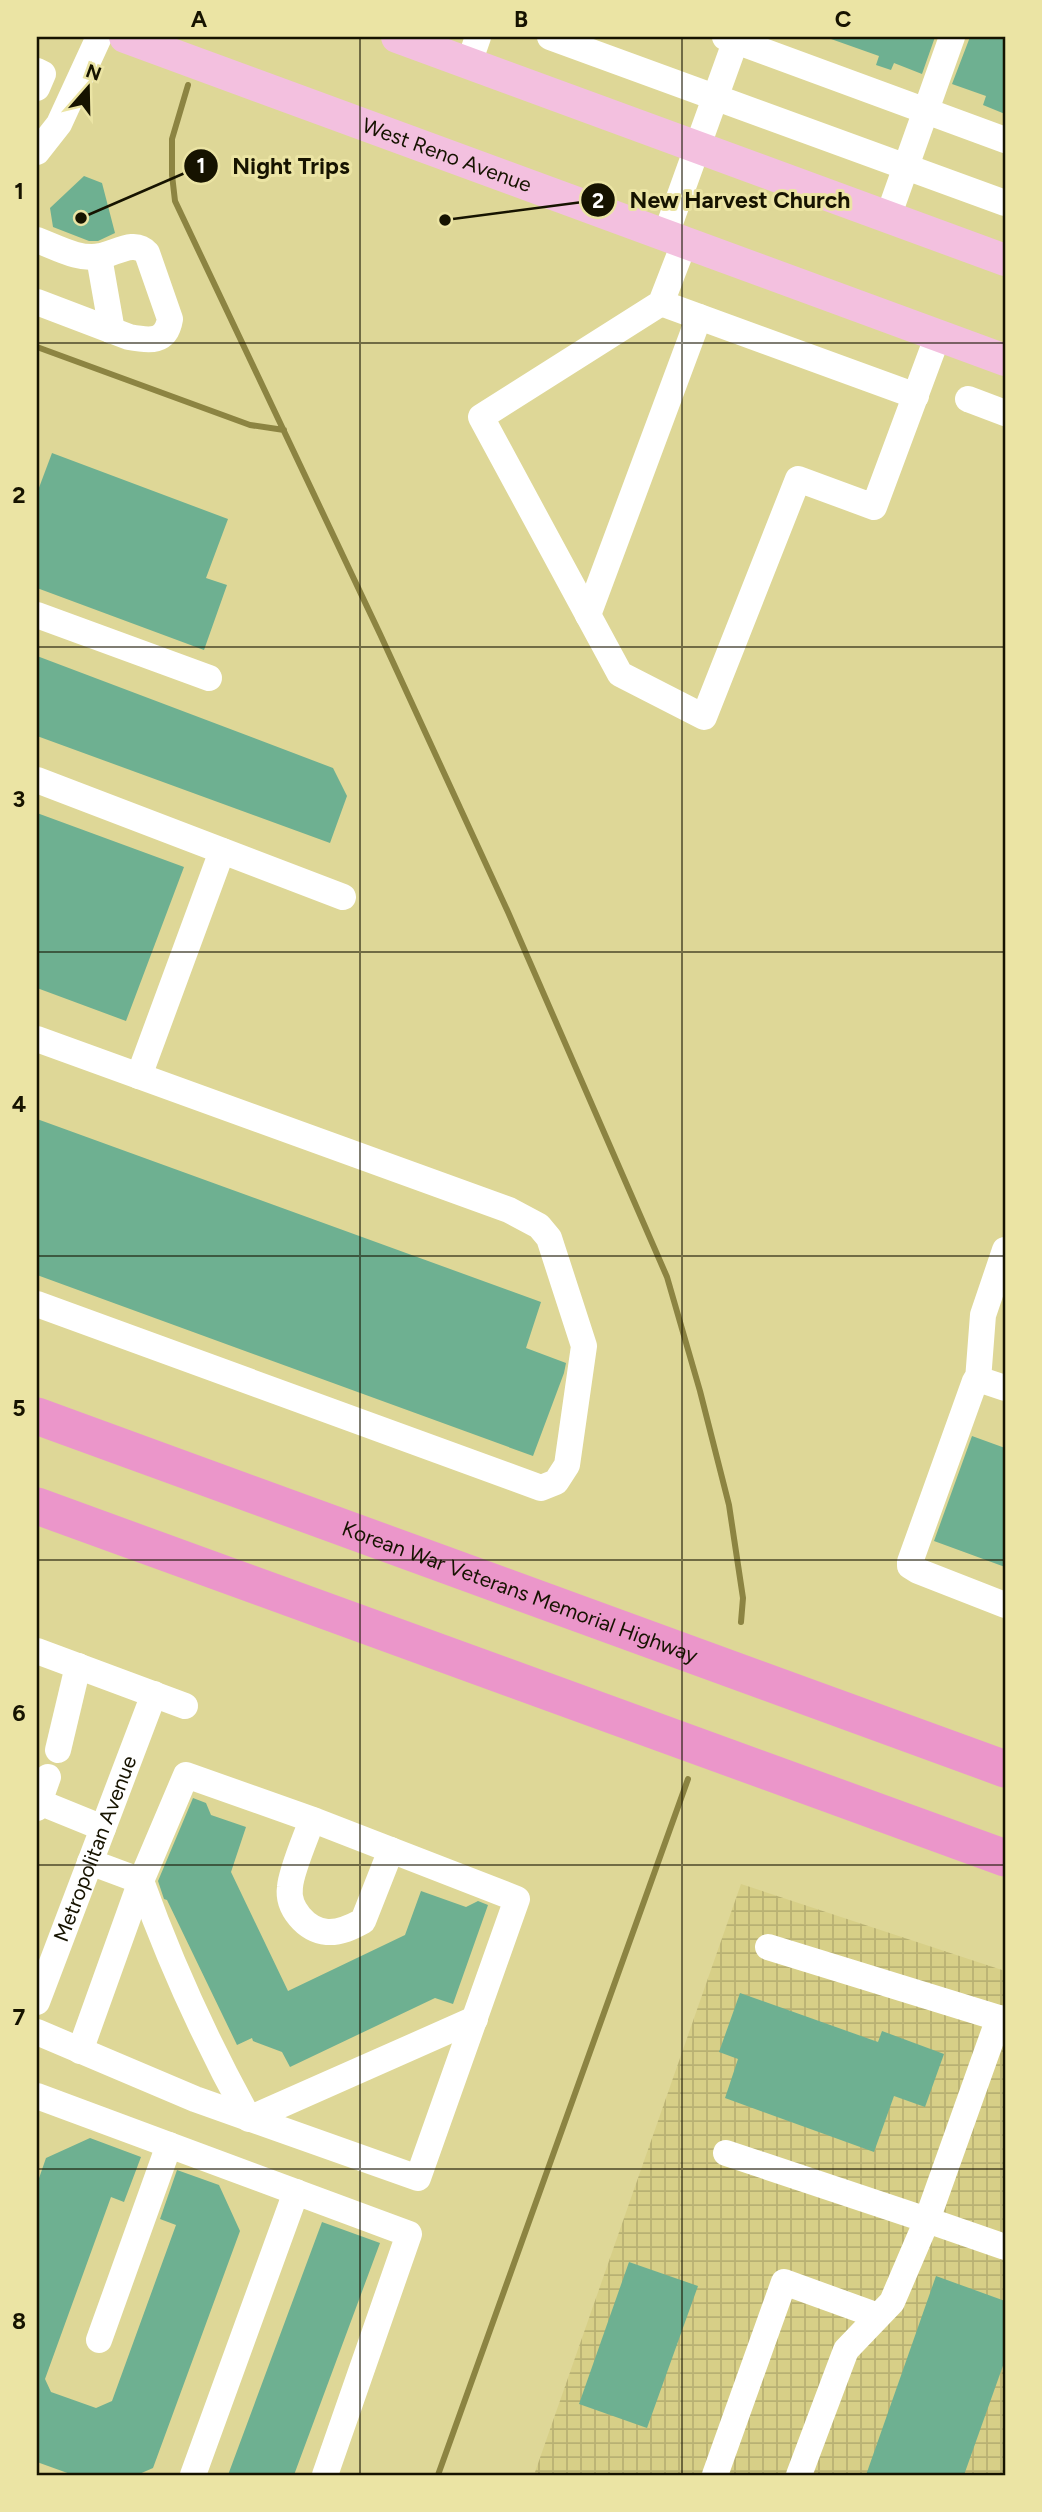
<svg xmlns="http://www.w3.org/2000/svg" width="1042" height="2512" font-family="Figtree,sans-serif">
<defs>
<pattern id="industrial-grid" width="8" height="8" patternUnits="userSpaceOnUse" patternTransform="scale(1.75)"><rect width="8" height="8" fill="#d7cf87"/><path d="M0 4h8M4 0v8" fill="none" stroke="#b8b173"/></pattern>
</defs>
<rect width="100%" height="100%" fill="#ded797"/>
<path fill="url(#industrial-grid)" d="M741,1884l264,87v504h-471z"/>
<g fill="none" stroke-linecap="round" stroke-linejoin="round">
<path stroke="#8c8442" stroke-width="6" d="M188,85l-16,54v36l3,26 205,433 128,278 159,365 33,114 29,114 14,93 -2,24
M37,347l213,78 34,5
M438,2475l250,-696"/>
</g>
<path fill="#6eb091" d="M832,37h103l-13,37 -28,-11 -3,7 -15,-5 3,-9 -48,-17z
M970,37h35v77l-22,-9 3,-9 -34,-12z
M84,176l18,7 13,50 -17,8h-9l-36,-14 -3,-19z
M52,453l176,66 -22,59 21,7 -23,65 -167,-62v-95z
M37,656l296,112 14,28 -17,47 -293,-107z
M37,813l147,54 -58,154 -89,-33z
M37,1119l504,183 -15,46 40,15 -2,10 -31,83 -496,-181z
M972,1436l33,12v119l-71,-26z
M193,1798l13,5 5,12 35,12 -15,45 57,119 117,-56 16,-44 45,16 12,-6 10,4 -35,99 -18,-6 -145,69 -8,-15 -29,-11 -1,-3 -15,7 -70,-145 -3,-1 -6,-18z
M740,1993l138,49 4,-11 62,23 -19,53 -31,-11 -20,56 -149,-54 13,-39 -19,-7z
M90,2138l51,19 -17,45 -13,-5 -66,182 6,13 45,16 16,-7 64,-176 -16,-6 17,-49 42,15 21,46 -87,237 -16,7h-64l-36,-13v-278l9,-26z
M322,2222l58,21 -86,232h-66z
M629,2262l69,24 -51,142 -68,-24z
M936,2276l69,25v59l-41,115h-98z"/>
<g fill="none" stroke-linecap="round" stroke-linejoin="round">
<g stroke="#fff" stroke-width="26">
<path d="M550,37l455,166"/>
<path d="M725,37l280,103"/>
<path d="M469,63l9,-26"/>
<path d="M37,71l6,3 -6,14"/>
<path d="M37,152l22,-28 40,-87"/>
<path d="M888,217l64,-180"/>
<path d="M666,234l71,-197"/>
<path d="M37,240c19,7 43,21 64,16 15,-3 34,-17 46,-3l23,66c-4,24 -20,22 -41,18l-92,-35"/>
<path d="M685,241l-24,62 -180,114 139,257 84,43 94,-238 76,28 64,-172"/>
<path d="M99,257l13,74"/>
<path d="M661,303l255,93"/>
<path d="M968,399l37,14"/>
<path d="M37,615l172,63"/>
<path d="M588,615l111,-298"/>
<path d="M37,780l306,117"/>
<path d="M37,1039l472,171 30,16 10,12 35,108 -17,119 -11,17 -15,6 -504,-184"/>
<path d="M139,1076l83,-225"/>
<path d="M978,1380l5,-65 22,-65"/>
<path d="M1005,1388l-24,-8 -6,1 -65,181v4l8,5 87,34"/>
<path d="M37,1651l148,55"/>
<path d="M58,1750l20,-84"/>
<path d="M39,1802l64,26"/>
<path d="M37,1808l11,-31"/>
<path d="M312,1820c-6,17 -21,51 -22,67 -3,21 16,43 37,45 13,1 25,-5 36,-11l28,-71"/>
<path d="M141,1881c29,81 66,162 108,238l226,-100"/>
<path d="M768,1947l237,73"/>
<path id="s1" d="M37,2002l117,-308"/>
<path d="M999,2018l-72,202 78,27"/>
<path d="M37,2032l158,67 223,79 99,-279 -201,-78 -130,-46 -45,106 -51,-19"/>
<path d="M80,2051l61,-170"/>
<path d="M37,2096l372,138 -84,241"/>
<path d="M726,2153l201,67 -35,82 -46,48 -47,125"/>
<path d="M99,2340l70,-195"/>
<path d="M193,2475l103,-283"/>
<path d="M715,2475l69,-193 94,34"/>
</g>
<g stroke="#f3c0df" stroke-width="32">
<path id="s2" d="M125,37l880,323"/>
<path d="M397,37l608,223"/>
</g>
<g stroke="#eb96ca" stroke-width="37">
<path id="s3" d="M37,1416l968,353"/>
<path d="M37,1506l968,352"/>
</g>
</g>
<path fill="none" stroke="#161300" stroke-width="2" stroke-opacity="0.55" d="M360,37v2438M682,37v2438M37,343h968M37,647h968M37,952h968M37,1256h968M37,1560h968M37,1865h968M37,2169h968"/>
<g text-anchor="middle" stroke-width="6" stroke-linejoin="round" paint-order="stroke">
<g font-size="21" fill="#161300" stroke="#ebe4a4">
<text dy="7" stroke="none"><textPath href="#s2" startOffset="343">West Reno Avenue</textPath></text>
<text dy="7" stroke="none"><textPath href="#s3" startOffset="514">Korean War Veterans Memorial Highway</textPath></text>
<text dy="7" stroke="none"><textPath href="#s1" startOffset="164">Metropolitan Avenue</textPath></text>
</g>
</g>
<path fill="none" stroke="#161300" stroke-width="2.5" d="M81 218L201 166M445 220L598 200"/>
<g fill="#161300" stroke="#ebe4a4" stroke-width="2.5">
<circle cx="81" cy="218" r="7"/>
<circle cx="445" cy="220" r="7"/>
<circle cx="201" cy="166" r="18"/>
<circle cx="598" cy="200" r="18"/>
</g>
<g font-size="21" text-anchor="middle" font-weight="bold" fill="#fff">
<text x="201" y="173">1</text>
<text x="598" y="208">2</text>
</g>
<g font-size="23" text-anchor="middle" font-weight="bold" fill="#161300" stroke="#ebe4a4" stroke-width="6" stroke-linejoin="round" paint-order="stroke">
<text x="291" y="174">Night Trips</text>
<text x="740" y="208">New Harvest Church</text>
</g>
<rect width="1042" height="2512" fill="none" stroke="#ebe4a4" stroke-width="77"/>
<g transform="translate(88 88) rotate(20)" stroke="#ebe4a4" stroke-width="5" paint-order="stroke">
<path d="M0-5L12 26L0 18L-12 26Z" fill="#161300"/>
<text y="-10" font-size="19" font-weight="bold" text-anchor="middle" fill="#161300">N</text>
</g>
<rect x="38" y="38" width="966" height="2436" fill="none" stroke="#161300" stroke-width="2.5"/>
<g font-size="23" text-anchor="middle" font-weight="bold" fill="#161300">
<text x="199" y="27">A</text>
<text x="521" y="27">B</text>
<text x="843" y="27">C</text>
<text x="19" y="199">1</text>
<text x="19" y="503">2</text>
<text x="19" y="807">3</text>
<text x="19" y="1112">4</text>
<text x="19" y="1416">5</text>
<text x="19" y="1721">6</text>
<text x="19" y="2025">7</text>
<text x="19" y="2329">8</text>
</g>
</svg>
